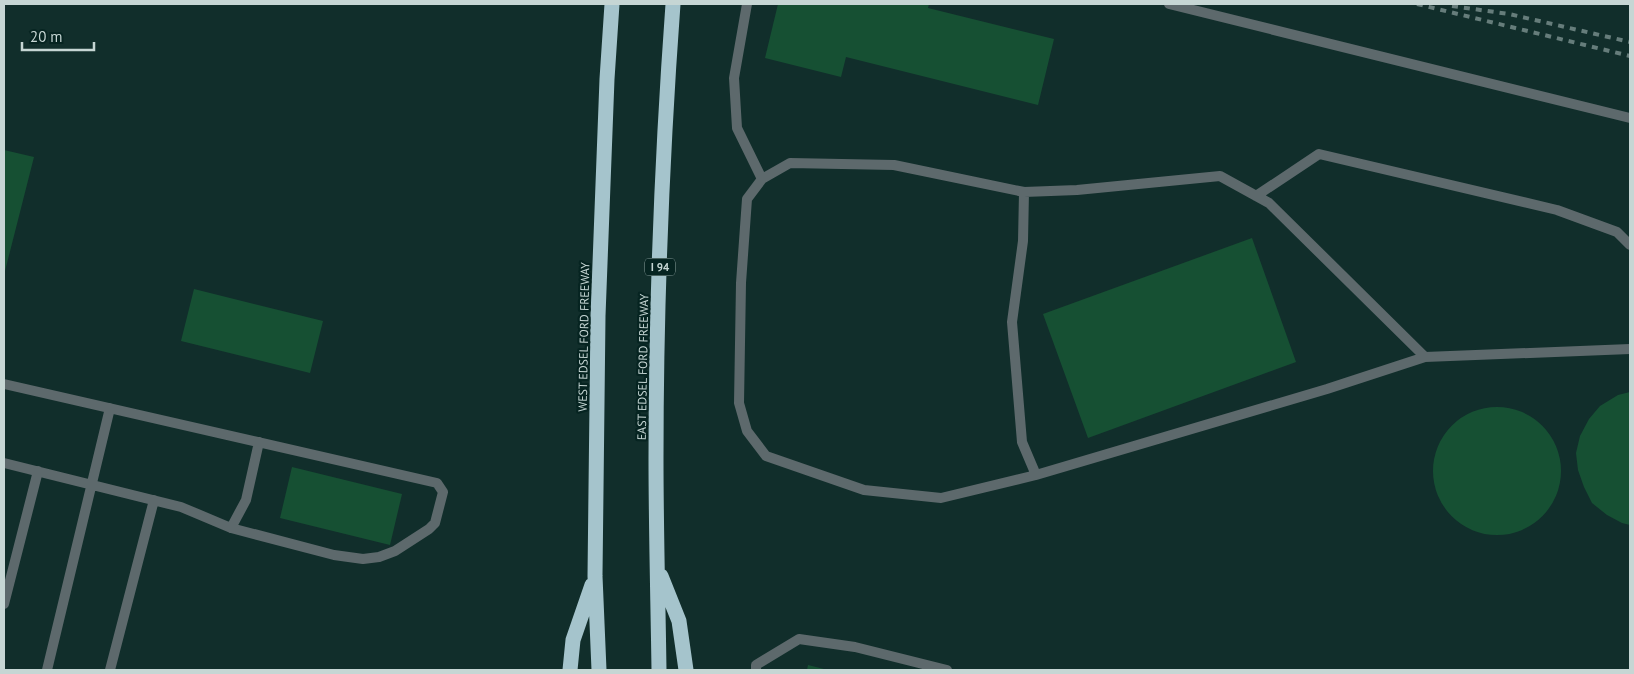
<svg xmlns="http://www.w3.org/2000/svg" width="1634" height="674" font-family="'PT Sans',sans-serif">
<rect width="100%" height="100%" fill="#112e2b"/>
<path fill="#165033" d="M778,4h151l-1,4 126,31 -16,66 -192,-48 -5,20 -76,-19z
M4,150l30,7 -30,118z
M1252,238l44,124 -208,76 -45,-124z
M194,289l129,32 -13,52 -129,-32z
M1630,392v133l-8,-2 -15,-8 -15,-12 -8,-16 -6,-17 -2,-17 4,-17 9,-17 11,-13 18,-11z
M1433 471a64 64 0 1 1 128 0a64 64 0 1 1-128 0Z
M292,467l110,27 -12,51 -110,-27z
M808,665l20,5h-21z"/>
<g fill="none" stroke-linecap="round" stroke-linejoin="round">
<path stroke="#5d696c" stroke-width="10" d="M747,4l-13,74 3,50 25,51
M1169,4l461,114
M1024,192l-130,-27 -104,-2 -28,16 -15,20 -6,84 -2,120 8,28 19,25 98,34 77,8 95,-23
M1256,196l63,-42 238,56 60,22 13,13
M1425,357l-156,-154 -49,-27 -143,14 -53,2 -1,49 -11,81 10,120 14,33 291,-86 98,-32 205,-8
M4,384l433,99 6,9 -8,31 -6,6 -34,22 -16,6 -16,2 -29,-4 -103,-27 -50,-21 -177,-44
M231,528l15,-28 13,-58
M4,604l34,-133
M47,670l63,-262
M110,670l44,-170
M756,670v-5l43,-26 56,8 92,23"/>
<path stroke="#a5c4cc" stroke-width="15" d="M661,576l18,45 7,49
M570,670l3,-30 19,-55
M599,670l-4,-94 3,-260 9,-237 5,-75
M659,670c-1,-70 -3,-141 -3,-212 0,-151 6,-303 17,-454"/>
<path stroke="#667d7b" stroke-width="4" stroke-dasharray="6 6" stroke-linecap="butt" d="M1417,4l213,52
M1452,6l57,8 121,28"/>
</g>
<g text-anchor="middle" stroke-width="4.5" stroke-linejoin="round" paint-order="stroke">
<rect fill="#062421" stroke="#8ca19e" stroke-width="1" x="645" y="258.5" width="30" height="17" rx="4"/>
<g font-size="11" font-weight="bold" fill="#c6d6d4">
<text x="660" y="271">I 94</text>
</g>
<g font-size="12" fill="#c6d6d4" stroke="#062421">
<text transform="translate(584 337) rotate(-89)" y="4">WEST EDSEL FORD FREEWAY</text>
<text transform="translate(643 367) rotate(-89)" y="4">EAST EDSEL FORD FREEWAY</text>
</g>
</g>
<rect width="1634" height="674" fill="none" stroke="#c6d6d4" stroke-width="10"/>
<path d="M22 42v8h72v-8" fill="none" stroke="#c6d6d4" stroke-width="2.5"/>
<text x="30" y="42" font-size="15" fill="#c6d6d4" stroke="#062421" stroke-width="4" paint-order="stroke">20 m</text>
</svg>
